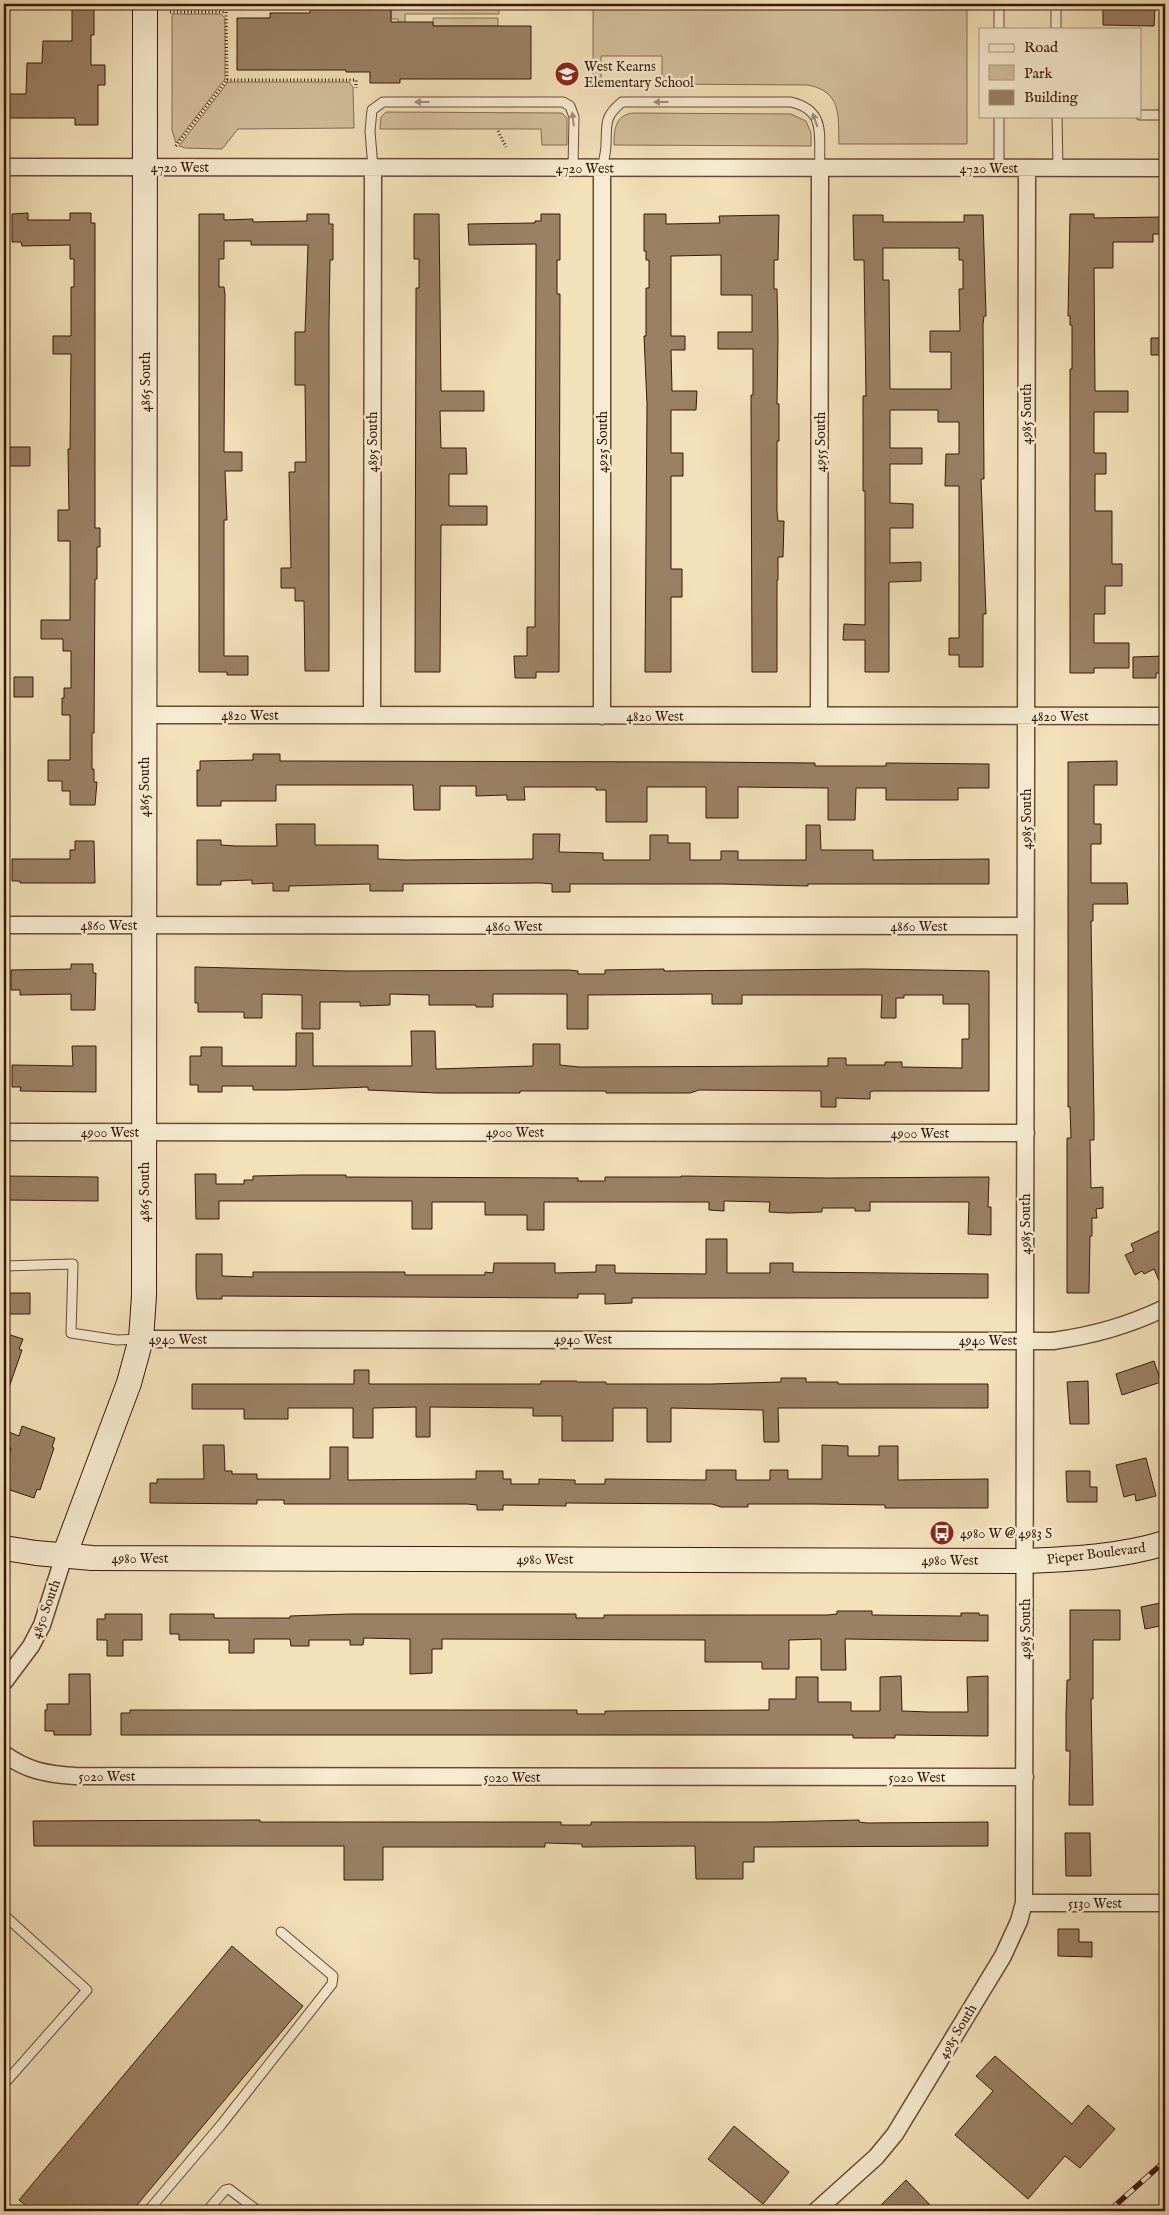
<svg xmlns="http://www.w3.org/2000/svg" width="1169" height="2215" font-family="'IM FELL English',serif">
<rect width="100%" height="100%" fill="#f3e1ba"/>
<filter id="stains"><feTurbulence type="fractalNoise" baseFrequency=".004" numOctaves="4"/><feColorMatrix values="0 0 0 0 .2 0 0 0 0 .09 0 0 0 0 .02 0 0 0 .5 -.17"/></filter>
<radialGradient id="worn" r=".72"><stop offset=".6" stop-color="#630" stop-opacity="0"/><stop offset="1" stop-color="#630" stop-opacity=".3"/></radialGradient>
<path fill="#d3bf9c" stroke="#866c52" d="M391,4h108v10h-94v11h-7v-6h-7z
M593,4h374v140h-128c-1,-29 3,-52 -31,-59l-146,-1v-28h-61v29h-8z
M172,14h49l4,4v61l-49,64 -4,-13z
M433,18h65v8h-65z
M228,82h121l4,5 1,41 -116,1 -16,20 -37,-1 -6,-2z
M386,112l176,1 5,5v27h-25l-1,-16h-161l1,-12z
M633,113l158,1 15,7 5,12v13l-197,-1c0,-15 1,-30 19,-32z"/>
<path fill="#9a8165" stroke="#391808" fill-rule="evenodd" d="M72,4h22v31h-3v30h14v20h-7v40h-23v-7h-68v-24h19l1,-31h15l1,-22h29z
M310,4h81v18h42v4h98v53h-131v4h-30v-11h-24v-2h-109v-52h33v-5h40z
M1106,4h39v3h10l-1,19 -51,-1v-18h3z
M28,213v7h42v-7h21v10h4v305h5v19h-3v32h-2l-1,154h-2v36h2v13h3l-2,23h-25v-14h-8v-10h-14v-21h22v-45h-8v-17h2v-10h7v-37h-8v-12h-22v-19h29v-79h-12v-31h11l-1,-61h2l1,-95h-18v-18h18v-49h3v-28h-4v-14l-48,1 -1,-4h-9v-28z
M199,214h25v6l29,-1v3l54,-1v-7h22v10h4v36h-3l-1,64v347h-24l-1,-70h-9v-13h-14v-20h10l-2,-96h6v-10h11l-1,-77h-10v-53h10l3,-87h-57v-4h-27v18h-5v28h5l1,7 -1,158h18v19h-17l2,49h-3v136h24v19h-21v-3h-28z
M414,214h25l2,177h43v20h-44l1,37h25l1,26h-18v32h38v19h-46l-1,147h-25l1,-384h3v-29h-5z
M541,214h19v46h-3v34h3l-1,378h-23v6h-21l-1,-22h13v-29h8l1,-383 -67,1 -1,-21 67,-1v-2h6z
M644,214h22v10l54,-1 -1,-7 60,-1 -1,45h-4v29h3l1,48 -1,67h2v37h-2v70l1,10h6l-1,36h-5v23h-1v92h-25l-1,-277h2v-46h-35v-17h34v-37h-31v-40l-50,1v80h14v14h-14l1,41h25l-1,19h-25v43h12v23h-12v93h11v28h-11v75h-26l2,-268 -3,-68h2v-48h3v-28h-3v-9h-2z
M1070,214h24v4l71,-1v17h-12v8h-40v26h-19l1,123h33v21h-34v41h12v21h-11v37h17v53h10v22h-17v28h-11v29h35v25h-35v5h-24v-304h2v-44h-2v-9h-2z
M853,215h30v7h81v-7h19l3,101h-2l-1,9 1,154h-3l5,135h-3v53h-24v-12h-10v-17h10v-152h-14l1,-32h13v-32h-21v-12h-48v38h32v16h-32v39l23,1v24h-23v35l31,-1v19l-32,1v90h-24v-32h-22l1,-16 21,1v-134h-2v-95h3l-2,-136h-10zM883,248h76v12h4v29h-4l1,42h-30v21h21v37h-61l-1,-109h-6z
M1151,338h14v17h-14z
M9,447h21v19h-21z
M1165,656v17h-9v5h-23v-21z
M14,677h19v20h-19z
M253,754h27v7h10l411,1 114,1v3h71v-3l103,1v24h-31v12h-72v-12h-30l-1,32h-27v-32l-90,-1v31h-32v-31h-59v35h-41v-32h-10v-3h-72l1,13h-18v-5l-31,1v-10h-36v24h-26l-1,-25h-137v16h-55v5h-24v-36h3v-9l53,-1z
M1117,761v24h-23v39h7v20h-10v39h36l1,21h-35v17h-2l3,195v24h-4l1,48 12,-1v21l-7,1 1,9h-5v18h-2l-1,57h-22v-155h4l-1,-31h-2v-345z
M276,824h39v21h63v14l27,1 128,-1v-25h27l-1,18 44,1v7h47v-25h18v8h22v17h31v-9h17v9h68v-35h14l1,25h52v10l116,-1v25h-181v2l-85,-2h-153v8h-18v-8l-10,-1 -139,1v7h-33v-7l-81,2v5h-16v-8l-21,1v-4l-31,1v4h-24v-45h24v5l15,1h41z
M75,841h19l1,42h-75v-2h-8v-22h58v-9h5z
M71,964h22v9h3l-1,37h-24v-16l-51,1v-5h-9v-20l60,-1z
M195,967l152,4 222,-1 9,1v3h27v-4l59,-1v2l200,-2 125,2v120h-116l-3,1v7l-34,-1v9h-15v-16l-122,-1 -9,3h-84v-2h-86v2h-83l-69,-3v-3l-80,3h-35v-4h-31v6h-24v-7h-8v-29h11v-9h21v19h74v-33h17v33h99l-1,-35h24l1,38 97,-3v-22h27v21l19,2 249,-1v-8h18v7h39v-3h17v5l60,1v-29h7v-35h-26v-9h-39v3h-8v20h-15l1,-23h-140v9h-30v-10l-124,1v34h-21v-35h-74v13h-17v-2h-47v-10l-39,-1v11l-30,1v-4h-40v27h-18v-34l-40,-1v24h-18v-6h-46v-9h-3z
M72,1046h24v46l-76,-1 1,-4h-9v-22l61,1z
M195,1174h21v10h28v-4h9v-4l49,-1h44v2l232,1v3h27v-4h76v-1l146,2 162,-1 -1,30h3v28l-23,-1 1,-32h-99v9h-15v-3h-33v4l-34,1 -19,-1 1,-10 -46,-1v10l-15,-1v-8h-165v28h-17v-15h-42v-13h-53v27h-20v-28h-193v18h-23z
M4,1176l94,1v24l-94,-1z
M1159,1231l6,14v49l-11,-25 -10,5 -2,-3 -7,4 -10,-20 9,-4 -3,-7z
M706,1239h21v34h43v-10h23v9l195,2v24h-356v5l-27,1v-10h-27v4l-356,-2v3h-25l-1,-9v-36h26v22l31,1v-5h152v3h80v-3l8,1 1,-10h61v10l41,-1v-7h19v8l91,1z
M4,1293h26v21h-26z
M4,1333l19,6 -4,10 3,1 -16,46 -2,-1z
M1154,1361l7,21 -39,13 -6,-21z
M354,1370h15v14h172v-3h36v1h29v2h105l70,-2v-4h25v4h32v2h150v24h-210l1,34h-15l-1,-32 -92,-2v34h-24v-34h-34v33h-51v-25h-29v-8l-103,-1v30h-14v-30l-43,1v30h-20v-30h-65v11h-44v-10h-52v-25h162z
M1088,1381l1,43h-19l-3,-42z
M22,1426l33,12 -3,9 2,1 -14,42 -3,-1 -3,9 -30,-10v-19l7,-21 -7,-1v-17l15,6z
M203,1445h21l1,26h7v3h25v5h73v-32h18v33l119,-1h9v-8h27v8h8v5h28v-5l36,1v4h30v-5l101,1v-10h30v10h34v-10h18v9h34v-34l26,1v10h31v-10h19v34l90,-1v29h-103v-3l-71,-1h-66v3h-27l-9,-3 -146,-1v3l-63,-1v5h-26v-5l-10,-1h-183v-4h-27v4l-107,-1v-20h7v-4h47z
M1146,1458l10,38 -20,5 -1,-7 -11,3 -8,-32z
M1066,1471h24v16h7v15h-30z
M1165,1602v23l-20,4 -4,-22z
M1070,1610h50v30h-27v59h-2l2,106h-24l1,-54h-4v-35l1,-36h3z
M837,1611h35v4l89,1v-3h18v2h9v26l-143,-2 1,31h-25v-31l-32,1v29h-27v-7h-57v-22l-263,-1v10h-10v24l-22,1v-35l-46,-1 -1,7h-13v-5h-41v6h-18l-1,-7h-36v14h-25v-13h-50v-6h-9v-20h44v4h76v-2l60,-2h226v4h28v-3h223l10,-1z
M105,1614h37v26h-19v16h-16v-16h-10v-21h8z
M69,1674h21l1,61h-37v-4h-9v-21h2v-6h22z
M901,1676l1,35 27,1h39l-1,-35 21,-1v60l-93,-1v3h-42v-3h-732v-22h9v-3h447v4h28v-3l164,-1v-11h27v-22h22v25h33v9h29v-34z
M260,1820v2h301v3h30v-3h181l87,-2v2l8,1 121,-1v24l-234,1v15h-11v17h-47l-1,-33 -113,1v-3l-37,-1v4h-162v33h-39v-34h-310l-1,-25z
M1065,1833h25l1,43h-25z
M1058,1929h21v13h13v15l-34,-1z
M232,1946l71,60 -171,205h-100l-13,-11z
M995,2056l77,68 16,-19 27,24 -35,39 -15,-12 -37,43 -73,-64 38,-44 -17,-15z
M734,2126l55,46 -26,32 -55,-45z
M906,2180l30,31h-61z"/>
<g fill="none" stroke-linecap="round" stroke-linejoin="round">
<defs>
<path id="lane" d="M1056,4v25
M999,29v-25
M1140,115h25
M1057,116l1,52
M373,168l-3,-37 2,-21 11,-8h180l7,4 4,11 -1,51
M602,168c2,-8 4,-16 4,-24 1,-21 -2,-27 16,-42h169c37,9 27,35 29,66
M999,168v-52
M4,1266l69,-2 -2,69 46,7 24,-1
M4,1915l83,75 -83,94
M148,2211l73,-86 111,-141 1,-8 -52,-44
M207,2211l18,-21 4,-1 29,22"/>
<path id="street" d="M4,167l1161,1
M602,168v548
M144,715l1021,1
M372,715l1,-547
M819,716l1,-548
M4,925l1021,1
M4,1132l1022,1
M141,1339l912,2c41,-6 74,-15 112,-33
M4,1682l27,-36 11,-21 22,-69
M4,1754c24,17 42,20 71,22l950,1
M1024,1903h141
M816,2211l60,-54 19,-23 108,-178 16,-35 5,-18 3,-1735"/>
<path id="secondary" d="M4,1548l32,5 56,5 933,3c47,-2 95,-4 140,-18
M64,1556l65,-173 12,-44 3,-43 1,-1292"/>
</defs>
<use href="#lane" stroke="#684a34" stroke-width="11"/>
<use href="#street" stroke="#684a34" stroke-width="19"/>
<use href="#secondary" stroke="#391808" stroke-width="26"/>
<path stroke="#391808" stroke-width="3" stroke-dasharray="1 2.5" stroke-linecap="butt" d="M170,12h56l1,68 -52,67
M227,80h129v8
M498,131l8,16"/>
<use href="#lane" stroke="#f7ecd2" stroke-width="9"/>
<use href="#street" stroke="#f7ecd2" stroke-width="16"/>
<use href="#secondary" stroke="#f7ecd2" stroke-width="24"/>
<defs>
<path id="rail" d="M1109,2211l56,-50"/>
</defs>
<use href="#rail" stroke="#391808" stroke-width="5.5"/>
<use href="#rail" stroke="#f7ecd2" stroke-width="4" stroke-dasharray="11" stroke-linecap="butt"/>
</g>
<defs><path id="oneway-solid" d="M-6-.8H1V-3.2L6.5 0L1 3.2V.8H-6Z" transform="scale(1.25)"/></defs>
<g fill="#a28d77">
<use href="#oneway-solid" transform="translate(422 102) rotate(180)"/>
<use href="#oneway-solid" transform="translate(661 102) rotate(180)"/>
<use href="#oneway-solid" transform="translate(573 119) rotate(-97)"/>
<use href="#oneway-solid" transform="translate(815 120) rotate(-110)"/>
</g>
<defs>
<symbol id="school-disc" viewBox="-11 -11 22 22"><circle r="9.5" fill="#8f2418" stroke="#f7ecd2"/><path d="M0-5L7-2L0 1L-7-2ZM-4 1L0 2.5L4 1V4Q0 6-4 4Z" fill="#fff"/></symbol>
<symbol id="bus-disc" viewBox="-11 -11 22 22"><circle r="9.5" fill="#8f2418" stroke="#f7ecd2"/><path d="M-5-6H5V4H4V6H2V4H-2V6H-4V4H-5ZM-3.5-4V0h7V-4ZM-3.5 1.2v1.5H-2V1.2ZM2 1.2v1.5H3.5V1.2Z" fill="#fff"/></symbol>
</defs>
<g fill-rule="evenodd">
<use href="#school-disc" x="553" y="60" width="28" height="28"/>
<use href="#bus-disc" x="928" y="1519" width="28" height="28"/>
</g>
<g text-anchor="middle" stroke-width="5" stroke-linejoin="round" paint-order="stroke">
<g font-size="14" fill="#391808" stroke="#f7ecd2" text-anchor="start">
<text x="584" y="71">West Kearns<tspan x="584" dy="16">Elementary School</tspan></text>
<text x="960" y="1538">4980 W @ 4983 S</text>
</g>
<g font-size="14" fill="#391808" stroke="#f7ecd2">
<text x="180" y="172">4720 West</text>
<text x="585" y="173">4720 West</text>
<text x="989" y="173">4720 West</text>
<text transform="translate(145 382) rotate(-90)" y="5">4865 South</text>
<text transform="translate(1026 414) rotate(-90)" y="5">4985 South</text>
<text transform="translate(372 442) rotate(-90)" y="5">4895 South</text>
<text transform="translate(602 442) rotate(-90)" y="5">4925 South</text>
<text transform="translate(820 442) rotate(-90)" y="5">4955 South</text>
<text x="250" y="720">4820 West</text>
<text x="655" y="721">4820 West</text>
<text x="1060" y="721">4820 West</text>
<text transform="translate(144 787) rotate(-90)" y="5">4865 South</text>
<text transform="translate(1026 819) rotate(-90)" y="5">4985 South</text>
<text x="109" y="930">4860 West</text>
<text x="514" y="931">4860 West</text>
<text x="919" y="931">4860 West</text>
<text x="110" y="1137">4900 West</text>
<text x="515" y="1137">4900 West</text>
<text x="920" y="1138">4900 West</text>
<text transform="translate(144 1192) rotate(-90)" y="5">4865 South</text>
<text transform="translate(1025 1224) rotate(-90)" y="5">4985 South</text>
<text x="178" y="1344">4940 West</text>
<text x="583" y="1344">4940 West</text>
<text x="988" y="1345">4940 West</text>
<text transform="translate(1096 1553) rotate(-7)" y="5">Pieper Boulevard</text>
<text x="140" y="1563">4980 West</text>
<text x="545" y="1564">4980 West</text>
<text x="950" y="1565">4980 West</text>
<text transform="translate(45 1609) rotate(-70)" y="5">4850 South</text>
<text transform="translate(1025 1629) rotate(-90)" y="5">4985 South</text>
<text x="107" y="1781">5020 West</text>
<text x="512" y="1782">5020 West</text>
<text x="917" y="1782">5020 West</text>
<text x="1095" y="1908">5130 West</text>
<text transform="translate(957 2031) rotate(-59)" y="5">4985 South</text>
</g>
</g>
<rect width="1169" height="2215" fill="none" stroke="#f3e1ba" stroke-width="20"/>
<rect x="5" y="5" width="1159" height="2205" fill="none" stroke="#391808" stroke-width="2.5"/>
<rect x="10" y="10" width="1149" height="2195" fill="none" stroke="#391808"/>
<rect x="979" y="28" width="162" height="90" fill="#f7ecd2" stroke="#ab9781"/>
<rect x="989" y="44" width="25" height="8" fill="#f7ecd2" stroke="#ab9781"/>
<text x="1024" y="52" font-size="15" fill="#391808">Road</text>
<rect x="989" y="65" width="25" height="15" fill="#d3bf9c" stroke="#ab9781"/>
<text x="1024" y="78" font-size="15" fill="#391808">Park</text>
<rect x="989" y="90" width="25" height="15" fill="#9a8165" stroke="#ab9781"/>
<text x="1024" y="102" font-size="15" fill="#391808">Building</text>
<rect width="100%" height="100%" filter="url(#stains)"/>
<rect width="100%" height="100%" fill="url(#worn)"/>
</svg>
